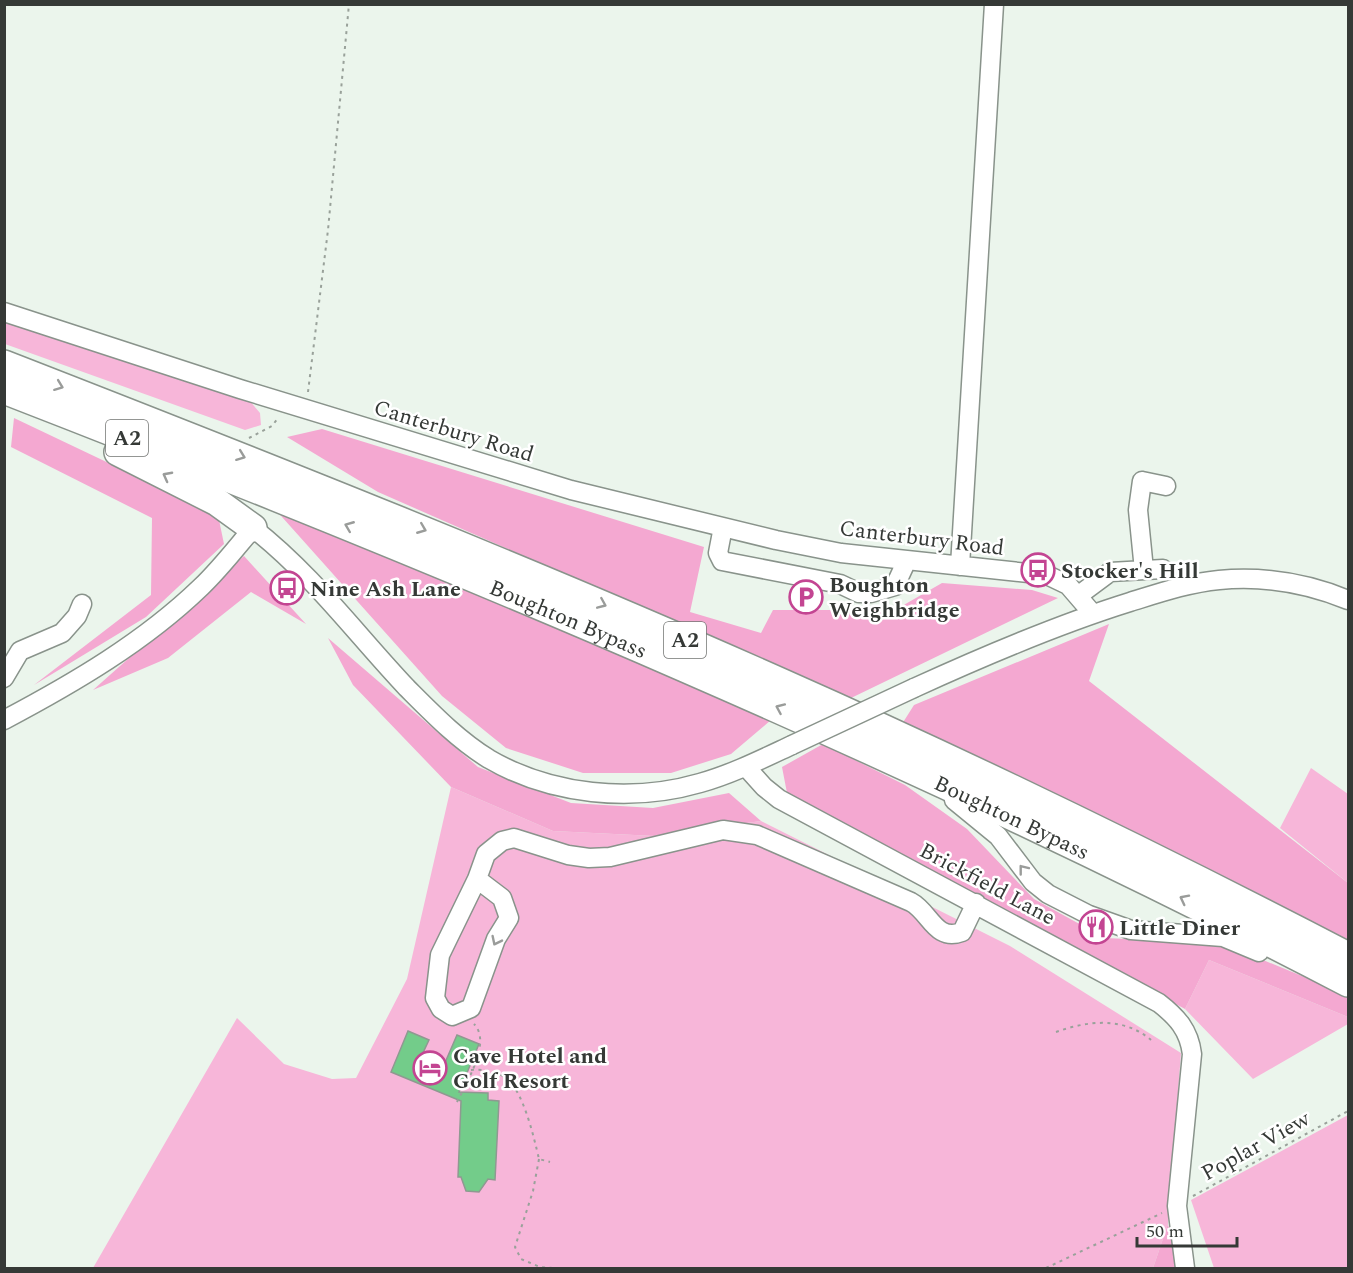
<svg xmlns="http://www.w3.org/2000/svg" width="1353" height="1273" font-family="Spectral,serif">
<rect width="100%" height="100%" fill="#ebf5ec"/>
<path fill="#f7b6d9" d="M5,321l244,79 11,13 1,12 -16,5 -240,-86z
M1311,768l37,26v89l-68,-55z
M451,787l102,44 102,5 106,-15 249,125 171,107 -13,171 -15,44h-1060l144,-250 47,46 48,15 24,-1 51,-99z
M1209,960l139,57v7l-95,55 -68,-70z
M1348,1115v153h-134l-23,-68z"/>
<path fill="#f4a8d1" d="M14,418l204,97 6,29 -78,73 -112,68 117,-90 1,-77 -141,-71z
M322,429l382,118 -14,65 71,21 12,-23h122l47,-27 90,7 26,8 -209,101 -471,-207 -91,-55z
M274,508l497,212 -40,34 -60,19h-88l-77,-25 -64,-52z
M244,556l62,68 -55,-32 -83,66 -75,32z
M1109,624l-20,57 259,202v59l-446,-218 12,-19z
M328,638l150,129 93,36 82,5 76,-15 32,28 -106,15 -102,-5 -102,-44 -98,-102z
M823,744l82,41 62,44 67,70 71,39 117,5 126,52v22l-139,-57 -24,49 -398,-216 -5,-26z
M1168,1224l10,44h-25z"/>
<path fill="#73cc8a" stroke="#8f9991" stroke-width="1.5" d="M408,1031l21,9 -7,15 22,10 13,-30 22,9 -20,48 29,1v7l11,1 -4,79 -7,-1 -9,13 -13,-1 -5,-14h-3l3,-76 -70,-29z"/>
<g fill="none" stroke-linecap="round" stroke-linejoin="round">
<defs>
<path id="minor" d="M4,312l236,77 331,101 205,50 65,13 206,22 21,10 25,29
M723,527l-5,26 4,8 118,23 19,9h12l24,-7 12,-26
M960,566l34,-562
M1144,570l-6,-60 4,-29 24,5
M1079,595l31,-23 53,-3
M4,678l16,-27 42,-18 15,-17 5,-12
M914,688c70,-32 142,-63 216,-86 29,-9 58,-19 89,-22 44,-4 88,3 129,20
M4,720c70,-37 140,-78 197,-133 19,-18 35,-39 52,-59 59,46 103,106 154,160 25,25 51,52 82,71 62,36 142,44 211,24 32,-9 62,-24 92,-38
M746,767l18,20 15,12 380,204c18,14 30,27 33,51l-15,152 8,62
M954,800l44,36 35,46 15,12 41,21 42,15 92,7 36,15
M477,879l25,19 7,20 -13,21 -25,69 -19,8 -11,-7 -6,-11 5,-43 37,-76 9,-25 16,-13 12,-3 54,17 21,3 21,-1 113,-27 34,5 154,67c19,10 24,40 51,30l14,-29"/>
<g id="highway">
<path d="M4,364c262,102 523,205 779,319 192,85 380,177 565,273"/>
<path id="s1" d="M4,390c459,178 908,366 1344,593"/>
<path d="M118,452l99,50 36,26"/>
</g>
</defs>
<use href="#minor" stroke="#89938b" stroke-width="21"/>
<use href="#highway" stroke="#89938b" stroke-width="30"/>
<path stroke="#99a19a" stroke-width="2" stroke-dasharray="3 4.5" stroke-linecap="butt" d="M308,392l20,-162 21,-226
M249,438l23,-12 6,-8
M1056,1032c31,-11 67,-16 95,8
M471,1070c12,-1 27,1 36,9 17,14 27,59 32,80l11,3
M457,1102c9,-19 35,-60 17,-78
M539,1159l-6,32 -18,56 6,12 19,8 13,1
M1193,1196l155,-85
M1046,1268l116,-55"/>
<use href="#minor" stroke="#fff" stroke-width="18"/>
<use href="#highway" stroke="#fff" stroke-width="27"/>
<defs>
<path id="minor-bridge" d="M792,745l122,-57"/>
</defs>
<use href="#minor-bridge" stroke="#89938b" stroke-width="21" stroke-linecap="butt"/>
<use href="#minor-bridge" stroke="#fff" stroke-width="18"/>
</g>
<defs><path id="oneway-chevron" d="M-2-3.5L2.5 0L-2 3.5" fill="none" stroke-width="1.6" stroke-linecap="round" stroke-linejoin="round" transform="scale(1.5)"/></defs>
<g stroke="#9a9c9a">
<use href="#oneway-chevron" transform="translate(59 386) rotate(21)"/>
<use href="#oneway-chevron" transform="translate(241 456) rotate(21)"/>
<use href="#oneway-chevron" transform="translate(167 476) rotate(-152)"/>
<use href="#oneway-chevron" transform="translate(349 526) rotate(-158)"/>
<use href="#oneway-chevron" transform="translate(422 529) rotate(22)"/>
<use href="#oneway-chevron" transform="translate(602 604) rotate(23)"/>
<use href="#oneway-chevron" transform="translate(780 708) rotate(-156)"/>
<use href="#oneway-chevron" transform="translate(1023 869) rotate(-128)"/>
<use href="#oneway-chevron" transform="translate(1184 899) rotate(-153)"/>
<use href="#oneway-chevron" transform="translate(496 941) rotate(116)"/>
</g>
<defs>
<symbol id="bus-ring" viewBox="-11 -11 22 22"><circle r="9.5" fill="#fff" stroke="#c34592" stroke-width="1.5"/><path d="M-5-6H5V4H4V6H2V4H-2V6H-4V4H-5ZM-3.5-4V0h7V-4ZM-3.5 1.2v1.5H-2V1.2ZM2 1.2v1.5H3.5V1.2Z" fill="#c34592"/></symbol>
<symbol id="parking-ring" viewBox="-11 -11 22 22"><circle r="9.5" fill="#fff" stroke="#c34592" stroke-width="1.5"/><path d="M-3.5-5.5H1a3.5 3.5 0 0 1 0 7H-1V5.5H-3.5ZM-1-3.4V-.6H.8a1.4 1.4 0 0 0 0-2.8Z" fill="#c34592"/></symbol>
<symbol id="restaurant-ring" viewBox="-11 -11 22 22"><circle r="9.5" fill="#fff" stroke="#c34592" stroke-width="1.5"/><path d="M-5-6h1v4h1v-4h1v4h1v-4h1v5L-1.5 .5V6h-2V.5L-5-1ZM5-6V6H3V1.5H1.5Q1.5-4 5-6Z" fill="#c34592"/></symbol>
<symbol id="hotel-ring" viewBox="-11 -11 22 22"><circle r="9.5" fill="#fff" stroke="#c34592" stroke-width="1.5"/><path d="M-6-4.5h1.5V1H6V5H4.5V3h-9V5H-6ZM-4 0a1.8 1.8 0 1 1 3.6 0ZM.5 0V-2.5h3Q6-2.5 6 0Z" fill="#c34592"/></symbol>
</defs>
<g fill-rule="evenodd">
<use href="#bus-ring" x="1019" y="551" width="38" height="38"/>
<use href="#bus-ring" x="268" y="569" width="38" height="38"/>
<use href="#parking-ring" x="787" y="578" width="38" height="38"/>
<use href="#restaurant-ring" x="1077" y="908" width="38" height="38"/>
<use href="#hotel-ring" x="411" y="1049" width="38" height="38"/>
</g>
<g text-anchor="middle" stroke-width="5" stroke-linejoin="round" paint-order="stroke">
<g fill="#fff" stroke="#727472" stroke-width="1.5">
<rect x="106" y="420" width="42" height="36" rx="4.5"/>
<rect x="664" y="622" width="42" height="36" rx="4.5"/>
</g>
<g font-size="21" font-weight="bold" fill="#353936">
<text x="127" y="445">A2</text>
<text x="685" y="647">A2</text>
</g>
<g font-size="22" fill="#353936" stroke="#fff">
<text transform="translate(454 430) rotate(17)" y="8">Canterbury Road</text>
<text transform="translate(922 537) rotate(7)" y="8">Canterbury Road</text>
<text dy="8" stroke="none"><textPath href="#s1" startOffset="609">Boughton Bypass</textPath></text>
<text dy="8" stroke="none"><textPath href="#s1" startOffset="1095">Boughton Bypass</textPath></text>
<text transform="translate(988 883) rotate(28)" y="8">Brickfield Lane</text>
<text transform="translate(1255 1145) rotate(-29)" y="8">Poplar View</text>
</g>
<g font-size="22" font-weight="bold" fill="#353936" stroke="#fff" text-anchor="start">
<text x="1061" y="578">Stocker's Hill</text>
<text x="829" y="592">Boughton<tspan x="829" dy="25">Weighbridge</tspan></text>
<text x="310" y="596">Nine Ash Lane</text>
<text x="1119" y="935">Little Diner</text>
<text x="453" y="1063">Cave Hotel and<tspan x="453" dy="25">Golf Resort</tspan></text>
</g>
</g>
<rect width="1353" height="1273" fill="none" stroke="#353936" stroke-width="12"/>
<path d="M1137 1237v9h100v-9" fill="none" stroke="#353936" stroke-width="3"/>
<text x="1146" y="1237" font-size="18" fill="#353936" stroke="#ffffff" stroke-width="4.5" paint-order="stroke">50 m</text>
</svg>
